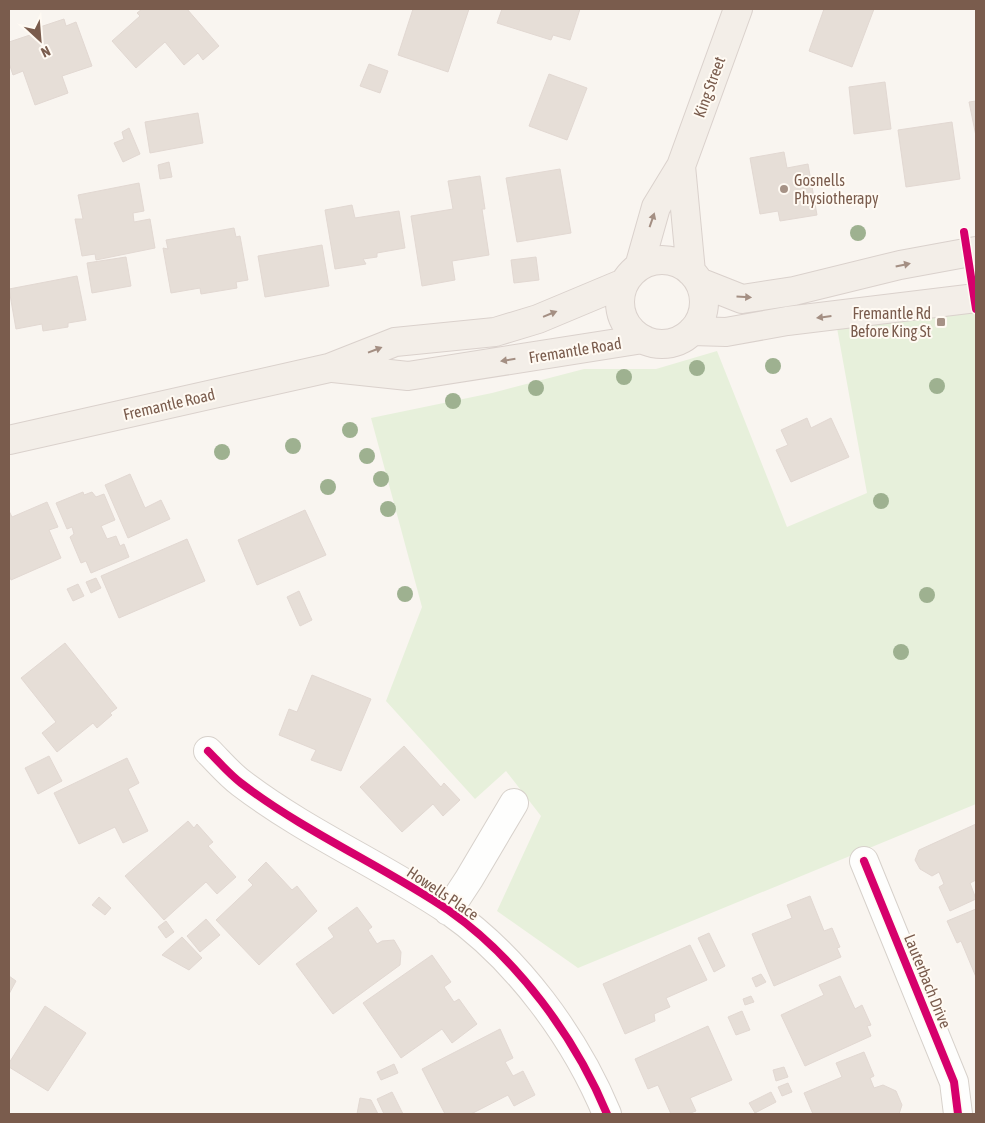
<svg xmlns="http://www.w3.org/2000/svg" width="985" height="1123" font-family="'Asap Condensed',sans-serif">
<rect width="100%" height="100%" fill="#f9f5f0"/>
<path fill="#e7f0db" d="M976,310v494l-398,164 -81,-57 44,-95 -35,-45 -31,28 -89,-98 36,-94 -51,-189 121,-25 92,-24h72l61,-18 70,176 80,-34 -30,-165z"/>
<path fill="#e6ded7" stroke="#e2d8d2" d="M142,9h45l32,37 -16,14 -5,-7 -14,12 -19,-23 -29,26 -24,-27 28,-25 -3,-3z
M413,9h56l-21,63 -50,-17z
M502,9h78l-10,31 -17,-5 -2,5 -54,-17z
M824,9h50l-22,58 -43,-16z
M64,19l2,7 10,-4 16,44 -30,10 6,17 -33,12 -12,-34 -10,4 -4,-12v-21l27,-9 -2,-4z
M369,64l19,7 -8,22 -20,-7z
M549,74l38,14 -20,52 -38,-14z
M885,82l6,47 -37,5 -5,-47z
M976,101v35l-7,-34z
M198,113l5,30 -53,10 -5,-31z
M952,122l8,57 -54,8 -8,-57z
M129,128l11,26 -17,8 -9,-19 10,-4 -2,-7z
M784,152l3,16 21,-4 9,51 -37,6 -2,-10 -18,3 -10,-56z
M169,162l3,15 -12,2 -2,-14z
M560,169l11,64 -54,9 -11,-64z
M480,176l5,33h-3l7,46 -37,6 3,19 -33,6 -11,-70 42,-7 -5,-28z
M139,183l5,28 -11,2 1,9 16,-3 5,29 -59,12 -1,-6 -13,2 -7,-37h8l-5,-24z
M352,205l3,13 44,-7 6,37 -28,5v4l-14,2 3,5 -31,5 -10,-59z
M234,228l2,9 4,-1 8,44 -12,2 1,6 -36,6 -1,-6 -29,5 -8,-45 5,1 -2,-9z
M322,245l7,41 -64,11 -7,-41z
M126,257l5,29 -39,7 -5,-30z
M536,257l3,23 -25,3 -3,-23z
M77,276l9,44 -18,3v4l-25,4 -1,-7 -26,5 -7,-40z
M807,418l4,10 20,-10 18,39 -58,25 -15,-32 12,-5 -7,-15z
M130,474l15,34 16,-8 9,19 -42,19 -23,-53z
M83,492l1,3 8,-3 4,5 8,-3 11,26 -14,6 6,13 9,-3 4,10 4,-2 5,13 -38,16 -5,-12 -5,2 -11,-26 4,-3 -2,-7 -5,2 -11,-26z
M47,502l11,25 -9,3 12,28 -50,22 -2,-5v-64l3,6z
M305,510l21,45 -69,30 -19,-45z
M187,539l18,42 -86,37 -18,-42z
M96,578l5,10 -10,5 -5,-11z
M78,584l6,12 -11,5 -6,-12z
M299,591l13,29 -12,6 -13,-29z
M65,643l52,65 -7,5 2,2 -15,13 -4,-5 -36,29 -15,-19 14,-11 -35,-44z
M312,675l59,24 -30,72 -30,-11 5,-10 -37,-15 10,-26 8,3z
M404,746l37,41 3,-4 16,17 -17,16 -10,-12 -31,28 -42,-45z
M49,756l13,25 -24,13 -13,-26z
M127,758l12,25 -11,6 20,42 -25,12 -8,-16 -36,17 -25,-51z
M188,821l6,7 3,-4 16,18 -5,4 28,31 -19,17 -11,-12 -42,38 -39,-44z
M976,824v56l-6,3 6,16 -26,12 -11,-24 5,-3 -5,-12 -7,4 -12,-7 -5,-9 4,-10z
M266,862l26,28 5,-4 20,25 -58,54 -43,-45 37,-35 -5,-5z
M810,896l14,35 8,-3 8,19 -3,1 4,9 -67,29 -22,-52 40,-16 -5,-13z
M99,897l12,11 -6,7 -13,-10z
M357,907l15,20 -4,3 9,14 5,-3 12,-1 7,12 -1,13 -67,49 -37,-50 38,-27 -6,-9z
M976,909v68l-15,-36 -4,2 -10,-22z
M206,919l14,16 -20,17 -13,-16z
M166,921l8,11 -8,6 -8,-11z
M709,933l16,33 -11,6 -16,-34z
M182,937l20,21 -13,12 -27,-15z
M690,945l17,35 -41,18 4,9 -16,7 1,7 -30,13 -22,-50z
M432,955l19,27 -7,5 10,15 5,-3 18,25 -25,19 -10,-14 -41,29 -38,-55z
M761,974l5,8 -10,5 -4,-9z
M9,976l7,5 -7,13z
M840,976l15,33 7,-4 9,20 -4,1 4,10 -66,30 -24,-51 43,-20 -5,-10z
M751,996l3,6 -9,3 -2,-6z
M45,1006l41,27 -38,58 -39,-24v-4z
M742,1011l8,19 -14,5 -8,-18z
M708,1026l24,54 -42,18 6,13 -8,3h-17l-13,-29 -10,4 -13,-30z
M500,1029l13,29 -8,4 8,14 10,-5 12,24 -21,11 -6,-11 -37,19h-26l-23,-45z
M864,1052l10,24 -4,2 4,10 9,-3 13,6 6,14 -3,9h-86l-9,-21 38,-16 -6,-14z
M394,1064l4,9 -17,7 -4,-8z
M784,1067l4,10 -12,4 -3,-11z
M788,1083l4,9 -10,4 -4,-9z
M392,1092l11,22h-19l-7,-15z
M771,1092l5,10 -21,11 -6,-10z
M360,1098l11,2 7,14h-21z"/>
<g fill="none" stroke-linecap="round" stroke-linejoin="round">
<defs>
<path id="minor" d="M208,751c11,11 21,23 33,32 64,49 140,82 207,127 69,48 127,127 159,204
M864,861l90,221 4,32
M448,911l21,-32 45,-76"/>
<path id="major" d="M681,166l10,106
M620 302a42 42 0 1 1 84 0a42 42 0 1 1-84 0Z
M639,267l17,-60 25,-41 57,-157
M699,282l43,17 52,-8 106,-26 76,-14
M692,331l34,1 61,-11 189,-23
M333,368l75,8 235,-37
M9,440l320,-72 66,-26 100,-10 43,-13 86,-36"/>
</defs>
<use href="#minor" stroke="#d7d1cb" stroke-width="30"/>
<use href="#major" stroke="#dad1cc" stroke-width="30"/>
<use href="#minor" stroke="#fefefd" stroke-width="28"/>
<use href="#major" stroke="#f3eee8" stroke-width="28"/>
<defs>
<path id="cycleway" d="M964,232l12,77
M208,751c11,11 21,23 33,32 64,49 140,82 207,127 69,48 127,127 159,204
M864,861l90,221 4,32"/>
</defs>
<use href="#cycleway" stroke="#fffaf3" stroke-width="11"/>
<use href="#cycleway" stroke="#d6006c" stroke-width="8"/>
</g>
<g fill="#9eb190">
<circle cx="858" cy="233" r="8"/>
<circle cx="773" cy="366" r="8"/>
<circle cx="697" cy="368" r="8"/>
<circle cx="624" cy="377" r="8"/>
<circle cx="937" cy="386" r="8"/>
<circle cx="536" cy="388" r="8"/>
<circle cx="453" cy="401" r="8"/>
<circle cx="350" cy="430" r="8"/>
<circle cx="293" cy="446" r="8"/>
<circle cx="222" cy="452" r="8"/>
<circle cx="367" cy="456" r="8"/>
<circle cx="381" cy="479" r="8"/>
<circle cx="328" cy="487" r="8"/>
<circle cx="881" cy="501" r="8"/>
<circle cx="388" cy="509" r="8"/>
<circle cx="405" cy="594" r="8"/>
<circle cx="927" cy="595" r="8"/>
<circle cx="901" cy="652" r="8"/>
</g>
<defs><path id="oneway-solid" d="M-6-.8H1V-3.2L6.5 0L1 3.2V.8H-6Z" transform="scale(1.25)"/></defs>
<g fill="#a48f83">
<use href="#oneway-solid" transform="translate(652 220) rotate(-71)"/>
<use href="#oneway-solid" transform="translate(903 265) rotate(-12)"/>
<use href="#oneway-solid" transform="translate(744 297) rotate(3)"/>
<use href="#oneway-solid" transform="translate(550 314) rotate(-22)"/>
<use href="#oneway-solid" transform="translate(824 317) rotate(173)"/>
<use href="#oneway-solid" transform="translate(375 350) rotate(-21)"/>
<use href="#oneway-solid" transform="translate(508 360) rotate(171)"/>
</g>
<g fill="#a69286" stroke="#fffaf3" stroke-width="2">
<circle cx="784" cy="189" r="5"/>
<rect x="936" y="317" width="10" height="10" rx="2.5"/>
</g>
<g text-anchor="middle" stroke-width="4" stroke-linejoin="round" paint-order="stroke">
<g font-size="16" fill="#7a5c4d" stroke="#fffaf3">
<text transform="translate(709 87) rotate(-70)" y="6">King Street</text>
<text transform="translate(575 350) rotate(-9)" y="6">Fremantle Road</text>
<text transform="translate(169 404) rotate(-13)" y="6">Fremantle Road</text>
<text transform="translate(443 893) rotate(34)" y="6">Howells Place</text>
<text transform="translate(928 981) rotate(68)" y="6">Lauterbach Drive</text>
</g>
<g font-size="16" fill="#7a5c4d" stroke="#fffaf3" text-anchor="start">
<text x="794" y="186">Gosnells<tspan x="794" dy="18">Physiotherapy</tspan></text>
<text x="931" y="319" text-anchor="end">Fremantle Rd<tspan x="931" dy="18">Before King St</tspan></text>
</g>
</g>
<rect width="985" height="1123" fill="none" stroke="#7a5c4d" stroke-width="20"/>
<g transform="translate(40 40) rotate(154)" stroke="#fffaf3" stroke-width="4" paint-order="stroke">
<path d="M0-4L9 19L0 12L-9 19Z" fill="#7a5c4d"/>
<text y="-8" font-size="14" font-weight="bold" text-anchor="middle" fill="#7a5c4d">N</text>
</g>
</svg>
